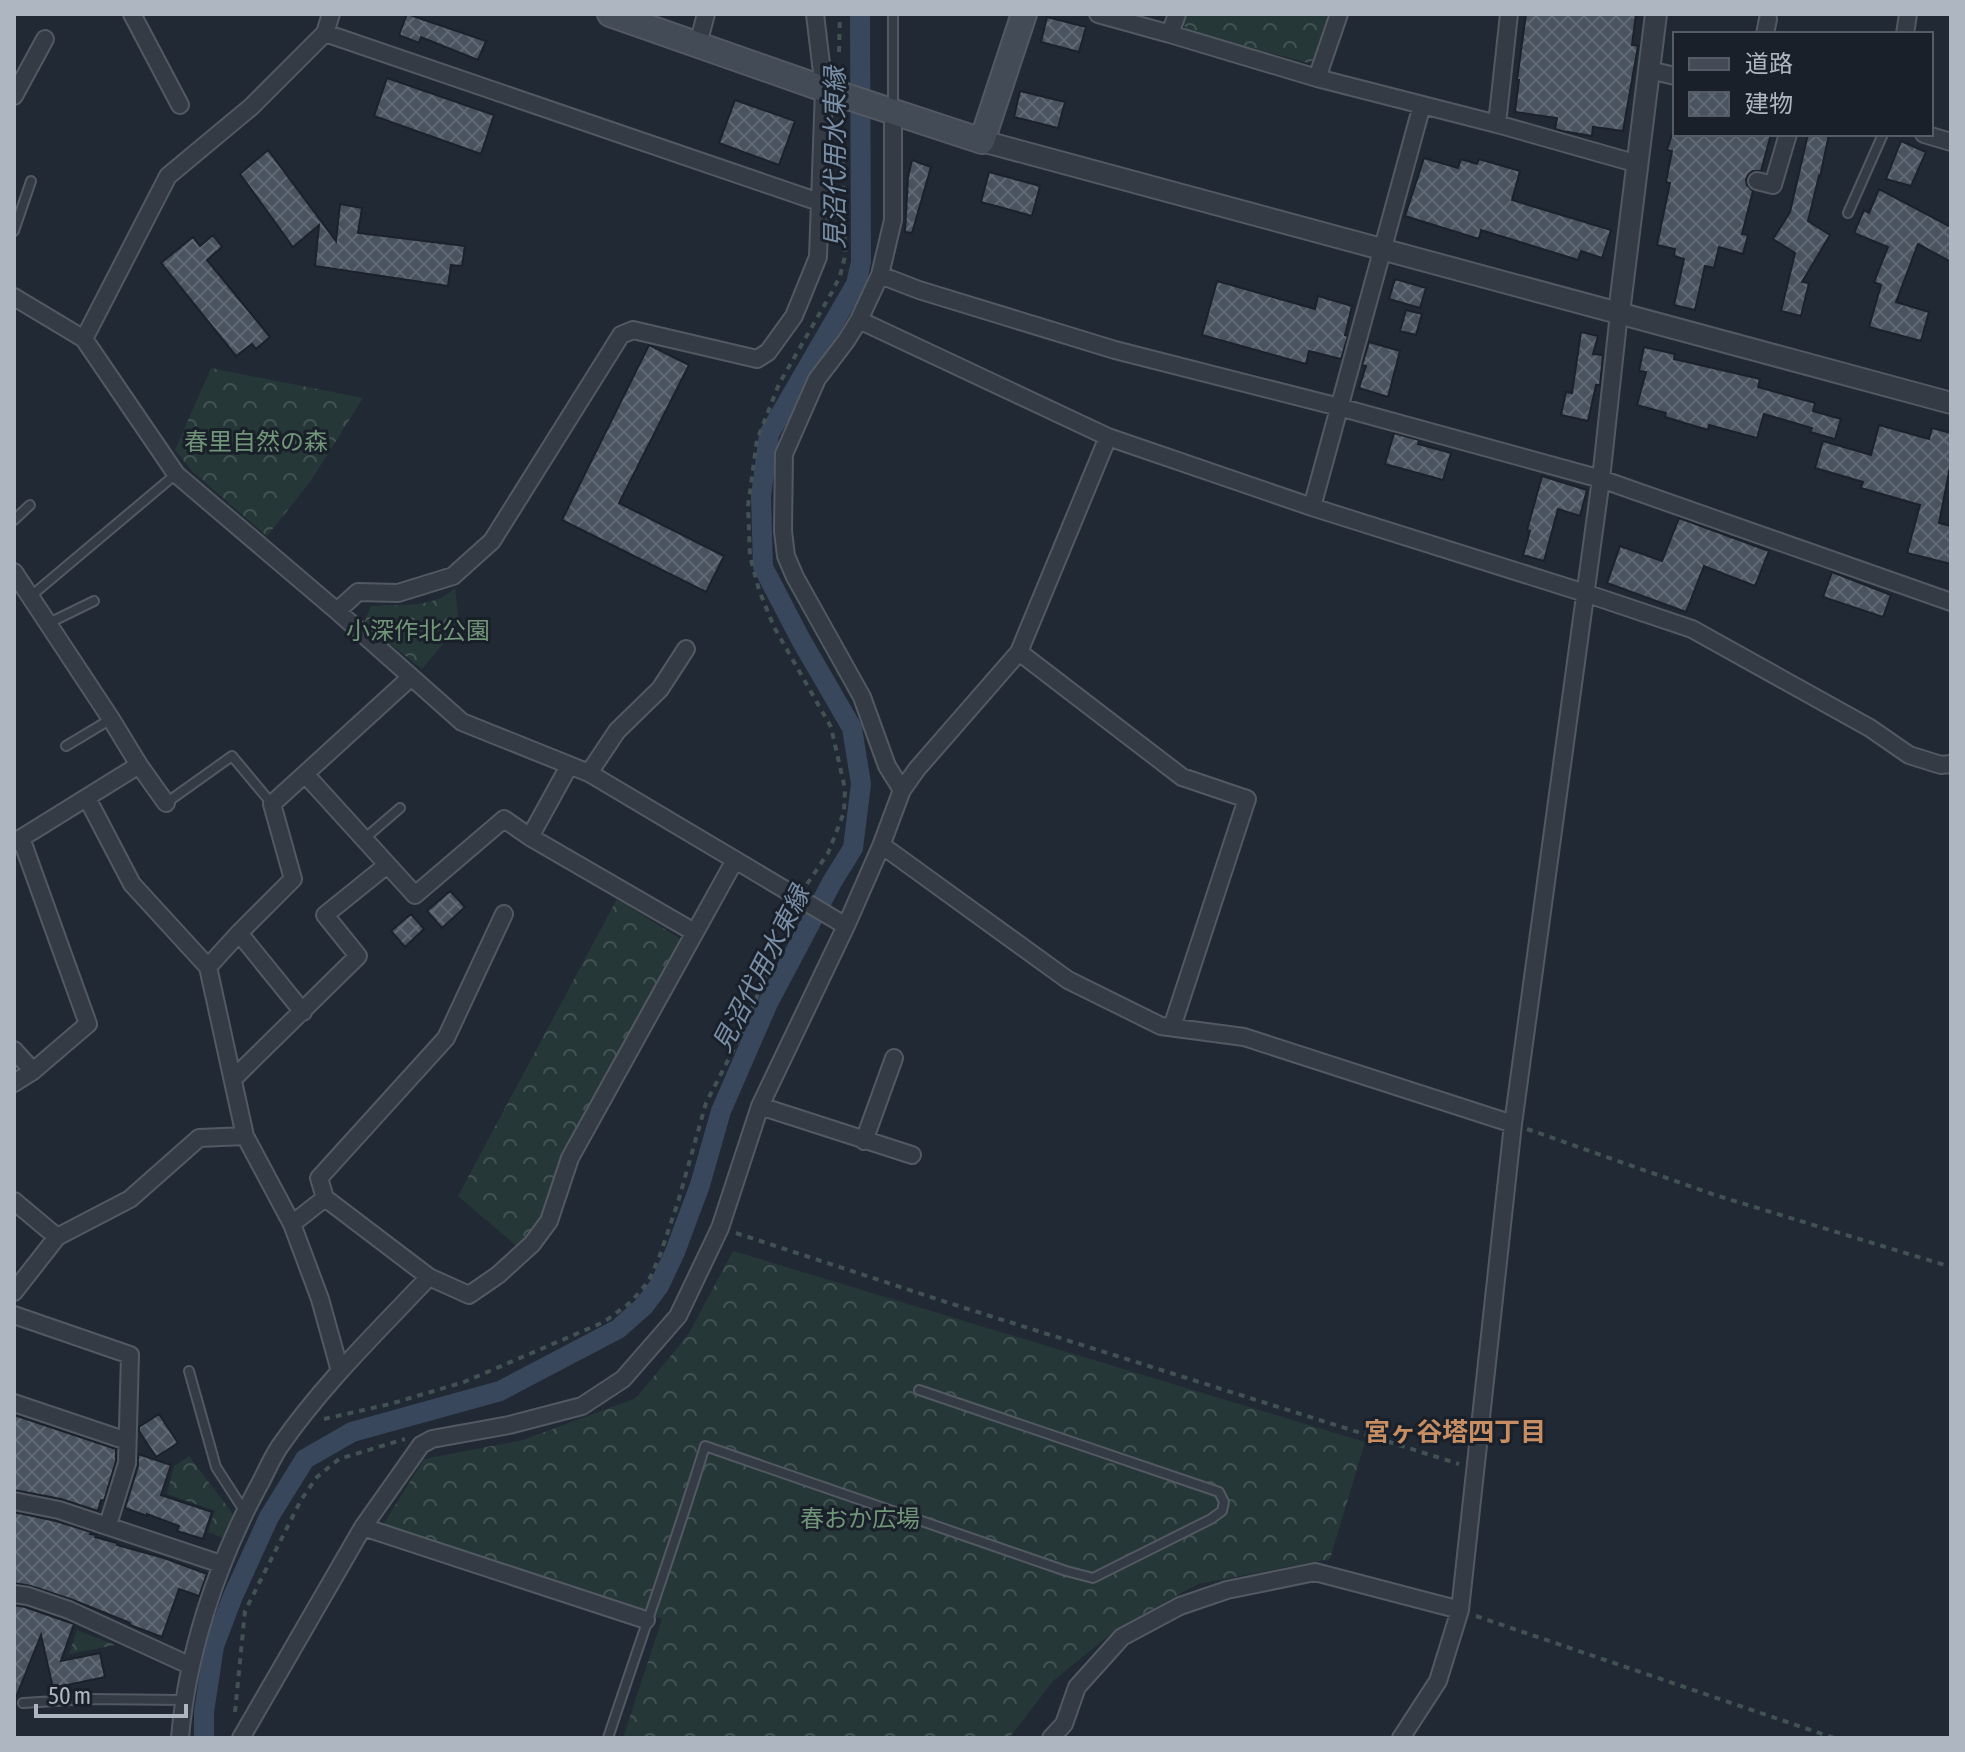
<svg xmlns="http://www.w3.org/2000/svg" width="1965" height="1752" font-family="'Asap Condensed','Noto Sans JP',sans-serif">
<defs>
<pattern id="forest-crowns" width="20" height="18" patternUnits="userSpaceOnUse" patternTransform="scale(2)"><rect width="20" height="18" fill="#263737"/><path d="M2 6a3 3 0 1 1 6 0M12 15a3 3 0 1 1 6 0" fill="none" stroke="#435252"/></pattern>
<pattern id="building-cross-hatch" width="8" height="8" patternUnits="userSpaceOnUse" patternTransform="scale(2)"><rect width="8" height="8" fill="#49535f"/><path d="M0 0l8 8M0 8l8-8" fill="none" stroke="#616a74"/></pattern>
</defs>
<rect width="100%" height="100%" fill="#212934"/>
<path fill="url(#forest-crowns)" d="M1185,14h149l-14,43 -12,6 -121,-33 -5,-8z
M211,368l152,30 -53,84 -43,54 -74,-64 -18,-22z
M455,588l4,37 -37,44 -58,-46 7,-17c28,-2 63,3 84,-18z
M617,899l65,41 -126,226 8,9 -39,78 -67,-57z
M733,1251l632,191 -35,117 -132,25 -80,44 -65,53 -44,57h-386l39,-119 -279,-94 41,-66 99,-19 113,-42 52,-63z
M189,1456l44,58 -10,24 -15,-6 7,-21 -48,-17 7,-28z
M77,1630l38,15 -46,9z"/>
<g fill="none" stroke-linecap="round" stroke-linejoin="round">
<path stroke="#38475c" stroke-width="20" d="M204,1738v-26l10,-66 19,-50 36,-79 36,-58 47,-27 148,-41 118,-62 26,-23 15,-20 16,-34 25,-67 21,-74 47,-108 64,-121 21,-34 8,-64 -9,-56 -51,-88 -38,-73 -2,-71 8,-62 87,-150 5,-22 -1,-248"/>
</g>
<path fill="url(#building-cross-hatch)" stroke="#1c222b" stroke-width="2" d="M407,14l79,27 -8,19 -57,-23 -2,6 -20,-8z
M1526,14h110l-4,31 6,1 -15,85 -30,-4 -1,9 -30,-5 -7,-2 2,-11 -42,-6 4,-32h-2z
M1047,17l39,10 -7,25 -38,-10z
M387,78l107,37 -13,39 -107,-38z
M1020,91l45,11 -7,26 -44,-11z
M735,100l60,21 -16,44 -60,-22z
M1672,134h99l-10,37h-8l-4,3 -3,5 1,6 6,6 -10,39 -1,4 6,1 -5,19 -24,-7 -5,21 -9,-2 -10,44 -21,-5 10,-46 -10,-3 1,-7 -18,-4 13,-62 -4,-1 6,-31 -5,-1z
M1808,134h21l-9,43 -1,-1 -11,45 22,14 -28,47 7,1 -8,33 -20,-5 14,-58 -22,-14 17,-27z
M1901,141l25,11 -15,34 -25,-7z
M268,150l68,91 4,-37 22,4 -4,25 107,13 -3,20 -11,-1 -3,21 -133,-20 4,-41 -26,22 -53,-73z
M1424,158l34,10 3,-9 16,5 2,-5 41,12 -8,29 99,30 -9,28 -21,-7 -3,9 -97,-30 -2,9 -74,-23z
M912,160l19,7 -19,66 -7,-1 3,-55z
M989,172l51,14 -8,30 -51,-14z
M1879,189l72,38v35l-33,-18 -22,58 33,10 -8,29 -52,-14 12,-42 -7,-3 14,-35 -34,-14 10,-23 5,3z
M213,235l9,12 -15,13 63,77 -14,12 -4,-5 -16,12 -75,-93 32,-26 7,9z
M1395,279l31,9 -6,20 -31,-9z
M1217,281l98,28 3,-13 34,10 -7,29 3,1 -7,23 -32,-8 -3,13 -104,-29z
M1406,310l16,4 -6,21 -16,-4z
M1581,332l17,4 -5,18 10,1 -3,30h-4l-8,36 -27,-6 5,-23 6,1z
M1369,342l31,9 -12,46 -29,-9 7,-22 -4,-1z
M649,345l40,20 -70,138 105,53 -18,36 -144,-72z
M1644,347l31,7 -1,5 86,20 -2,8 57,16 -2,8 28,8 -6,20 -25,-7 2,-4 -48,-14 -7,24 -48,-13 -1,5 -43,-13 1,-4 -29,-8 9,-33 -7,-1z
M1879,425l50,14 3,-11 19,5v29l-12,61 12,3v38l-44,-11 13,-48 -59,-17 2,-6 -48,-14 8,-27 48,14z
M1394,433l25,7 -1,4 33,9 -8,27 -58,-16z
M1542,476l45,14 -7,26 -22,-7 -14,52 -21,-6 7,-24 -3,-1z
M1679,518l90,33 -14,35 -51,-20 -18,46 -79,-29 13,-37 42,15z
M1832,572l59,23 -8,22 -60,-20z
M450,891l15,16 -23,21 -15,-17z
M411,914l13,15 -19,18 -14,-16z
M159,1414l19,29 -22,14 -17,-26v-4z
M14,1415l102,34v12l-12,40 -3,-1 -3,11 -37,-12 -47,-9z
M138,1454l33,11 -10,30 51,17 -9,27 -26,-8 2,-5 -32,-12v2l-22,-8 13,-42z
M14,1512l42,9 35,11 -1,2 6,1 -1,2 22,6v2l47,13 43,16 -8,22 -20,-7 -17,48 -32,-12v-2l-57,-23 -42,-14 -17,-3z
M14,1605l11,2 49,17 -13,37 39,-8 5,24 -52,11 -12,-53 -27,67z"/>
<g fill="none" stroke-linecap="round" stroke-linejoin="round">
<defs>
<path id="service" d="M893,109v-95
M1848,213l35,-79
M14,231l17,-50
M14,520l16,-15
M31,596l145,-122
M49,623l45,-22
M66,746l45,-27
M166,803l66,-47 40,48
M364,839l36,-31
M189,1371l27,96 29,45
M23,1703l66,-4 94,1
M608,1738c32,-97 67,-194 97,-292l361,125 27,7 118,-59 11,-8 2,-9 -5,-10 -300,-102"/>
<path id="minor" d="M132,14l48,91
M1098,14l72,20
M1177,14l-7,20 147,44 180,46 141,40
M325,33l494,169
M1765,34l3,-15
M1905,34l3,-20
M698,44l8,-30
M1649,70l26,6
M1317,78l22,-64
M14,96l31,-57
M893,111v109l-13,55 -21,45 -13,21 -29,38 -33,75 -1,77 3,25 9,21 67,120 25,69 15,24
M1497,124l12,-110
M1924,134l27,8
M1757,181l16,4 15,-51
M880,275l39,15 196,60 224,57 262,72 350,123
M14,297l70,42 92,135 161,137 125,111 127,51 257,153
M859,320l249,117 204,70 273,86 107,36 178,99 39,27 32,10 10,-1
M84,339l84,-163 83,-69 74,-74 6,-19
M1312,507l110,-402
M14,572l97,147 28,46 27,38
M337,611l21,-19 40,1 55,-17 39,-35 129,-206 12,-5 124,29 11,-7 26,-36 24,-59 6,-168 -9,-75
M1019,652l163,125 65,22 -75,228
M589,773l28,-42 43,-42 26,-40
M305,774l110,121 89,-76 26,18 164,95
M87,798l45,86 76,83 37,169 47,88 28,75 20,72
M530,837l39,-71
M15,842l124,-77
M881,846l6,3 181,131 93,46 83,11 269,87
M504,914l-58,124 -127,140 6,20 104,79 40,18 29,-20 34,-31 17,-23 21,-63 165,-298
M239,933l64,79
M208,967l31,-34 54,-54 -21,-75 138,-126
M14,1050l19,21
M233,1079l125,-123 -33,-41 62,-50
M14,1083l19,-12 55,-47 -67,-186
M760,1106l152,49
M864,1141l30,-83
M14,1201l43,36
M292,1224l33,-26
M14,1292l43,-55 73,-38 69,-61 46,-2
M14,1315l116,40 -3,108 -19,62
M14,1403l113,38
M14,1501l45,9 162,54
M363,1527l283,93
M14,1594l14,2 41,14 122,56
M180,1738c7,-85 37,-174 77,-249 8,-14 14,-30 23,-43 43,-62 98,-115 149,-169
M241,1738l122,-211 58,-82 11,-6 77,-14 73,-19 41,-27 55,-63 42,-88 40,-122 86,-180 35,-80 21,-56 15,-21 102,-117 89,-215
M1051,1738l13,-14 13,-37 45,-50 58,-31 47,-16 88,-18 145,38
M1401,1738l37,-57 22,-71 53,-486 88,-645 18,-166"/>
<path id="tertiary" d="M982,141l969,262
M1619,313l37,-299"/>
<path id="secondary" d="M610,14l214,75 158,52 42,-127"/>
</defs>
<use href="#service" stroke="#525962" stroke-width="12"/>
<use href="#minor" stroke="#525962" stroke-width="20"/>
<use href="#tertiary" stroke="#525962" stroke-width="24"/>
<use href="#secondary" stroke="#525962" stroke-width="28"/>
<path stroke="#425254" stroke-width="4" stroke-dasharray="6 6" stroke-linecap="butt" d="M839,52l1,-38
M807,884l21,-31 8,-20 8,-21 1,-23 -14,-62 -57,-100 -15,-37 -9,-34 -2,-50 9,-66 22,-56 53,-92 8,-16 5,-20 -3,-116
M1527,1129l185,65 239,73
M736,1233l213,70 510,161
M324,1419l66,-15 74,-22 140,-60 27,-20 17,-20 11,-24 19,-56 28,-99 35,-68 38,-91 12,-32
M1476,1616l358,122
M235,1712l10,-101 56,-111 16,-23 22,-18 66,-20"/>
<use href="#service" stroke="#343b44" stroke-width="8"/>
<use href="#minor" stroke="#343b44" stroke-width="16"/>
<use href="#tertiary" stroke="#343b44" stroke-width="20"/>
<use href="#secondary" stroke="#434b57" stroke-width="24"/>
</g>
<g text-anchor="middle" stroke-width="6" stroke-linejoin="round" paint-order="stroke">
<g font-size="24" fill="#709578" stroke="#1a2029">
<text x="256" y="450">春里自然の森</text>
<text x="418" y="639">小深作北公園</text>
<text x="860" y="1527">春おか広場</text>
</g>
<g font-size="26" font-style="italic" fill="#798ea7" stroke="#1a2029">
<text transform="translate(835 158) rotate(-90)" y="9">見沼代用水東縁</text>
<text transform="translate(761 969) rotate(-63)" y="9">見沼代用水東縁</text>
</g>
<g font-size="26" font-weight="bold" fill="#c78e63" stroke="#1a2029">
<text x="1455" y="1441">宮ヶ谷塔四丁目</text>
</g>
</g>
<rect width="1965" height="1752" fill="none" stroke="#aeb6c1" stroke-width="32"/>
<rect x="1673" y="32" width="260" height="104" fill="#1a2029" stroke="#555c66" stroke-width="2"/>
<rect x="1689" y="58" width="40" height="12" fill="#434b57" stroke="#555c66" stroke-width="2"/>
<text x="1745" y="72" font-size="24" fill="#aeb6c1">道路</text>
<rect x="1689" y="92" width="40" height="24" fill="url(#building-cross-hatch)" stroke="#555c66" stroke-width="2"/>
<text x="1745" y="112" font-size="24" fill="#aeb6c1">建物</text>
<path d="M36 1704v12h150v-12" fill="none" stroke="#aeb6c1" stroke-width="4"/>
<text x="48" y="1704" font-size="24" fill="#aeb6c1" stroke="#1a2029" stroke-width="6" paint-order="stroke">50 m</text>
</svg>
